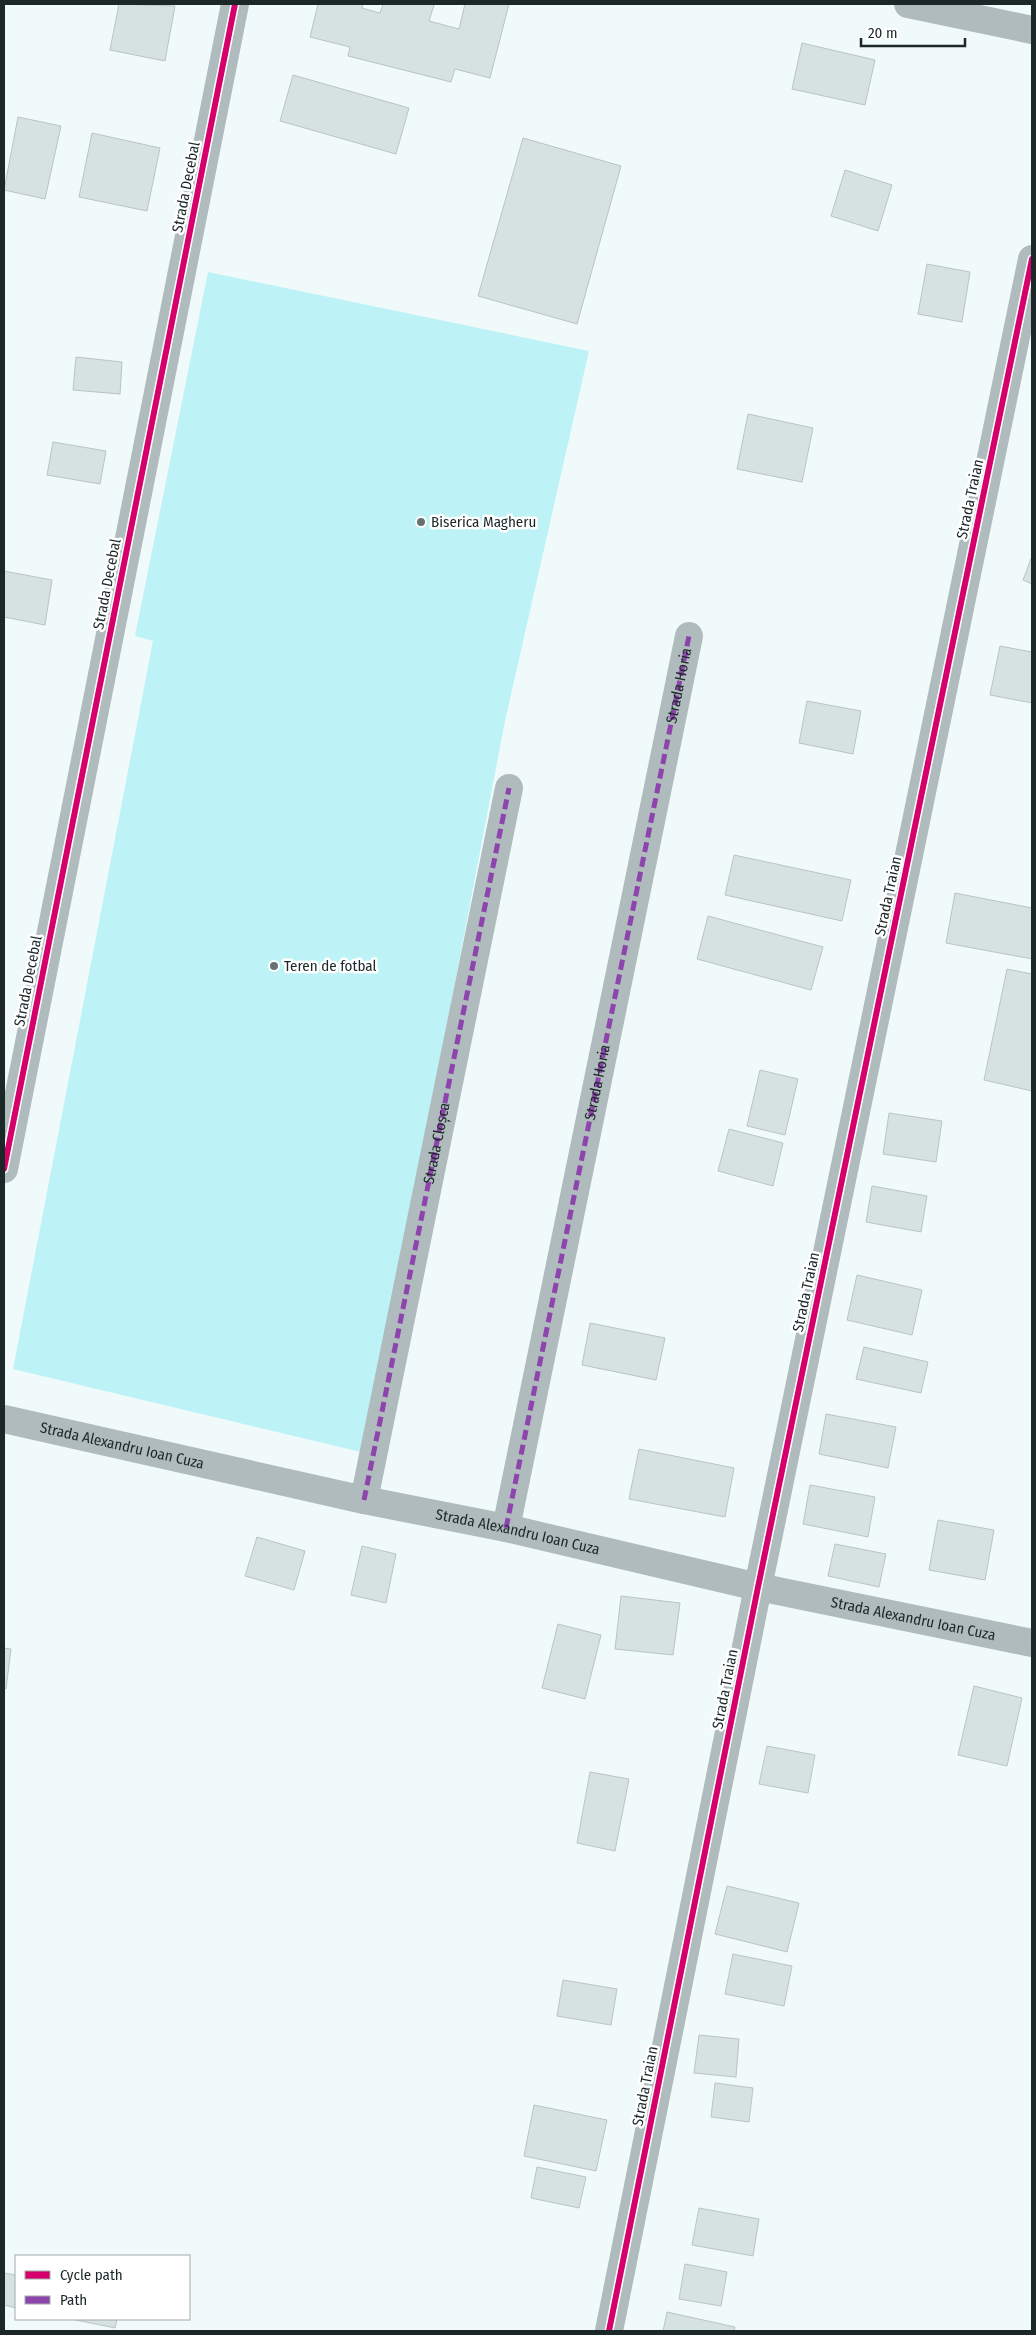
<svg xmlns="http://www.w3.org/2000/svg" width="1036" height="2335" font-family="'Fira Sans Condensed',sans-serif">
<rect width="100%" height="100%" fill="#f0fafb"/>
<path fill="#bdf3f6" d="M208,272l381,79 -84,370 -140,732 -352,-84 140,-728 -18,-5z"/>
<path fill="#d6e1e1" stroke="#bac4c5" d="M119,4l56,2 -10,55 -55,-11z
M318,4h45l-1,4 18,5 3,-9h47l4,1 -5,16 30,8 6,-25h44l-19,74 -35,-9 -4,13 -103,-26 2,-9 -40,-10z
M802,43l73,17 -10,45 -73,-16z
M293,75l116,33 -13,46 -116,-33z
M18,117l43,9 -16,73 -41,-9z
M92,133l68,15 -13,63 -68,-14z
M523,138l98,28 -44,158 -99,-28z
M845,170l47,15 -14,46 -47,-15z
M927,264l43,8 -8,50 -44,-8z
M76,357l46,5 -2,32 -47,-4z
M748,414l65,14 -11,54 -65,-13z
M53,442l53,9 -6,33 -53,-9z
M1032,556v28l-9,-4z
M4,571l48,9 -7,45 -41,-8z
M1000,646l32,6v51l-42,-8z
M807,701l54,10 -8,43 -54,-11z
M734,855l117,25 -9,41 -117,-26z
M955,893l77,15v51l-86,-16z
M708,916l115,31 -12,43 -114,-31z
M1007,969l25,5v117l-48,-11z
M760,1070l38,9 -13,56 -38,-9z
M889,1113l53,8 -6,41 -53,-8z
M729,1129l54,14 -10,43 -55,-15z
M872,1186l55,10 -6,36 -55,-10z
M857,1275l65,15 -10,45 -65,-15z
M590,1323l75,15 -9,42 -74,-15z
M864,1347l64,15 -7,31 -65,-14z
M826,1414l70,13 -8,41 -69,-14z
M639,1449l95,19 -9,49 -96,-18z
M810,1485l65,12 -7,40 -65,-13z
M938,1520l56,10 -9,50 -56,-10z
M257,1537l48,14 -11,39 -49,-14z
M835,1544l51,10 -7,33 -51,-11z
M362,1546l34,8 -10,49 -35,-8z
M621,1596l59,7 -7,52 -58,-6z
M558,1624l43,11 -16,64 -43,-11z
M4,1648l7,1 -5,40 -2,-1z
M974,1686l48,12 -15,68 -49,-11z
M767,1746l48,9 -7,38 -49,-9z
M590,1772l39,7 -14,72 -38,-8z
M727,1886l72,17 -12,49 -72,-18z
M733,1954l59,12 -8,40 -59,-12z
M563,1980l54,9 -6,36 -54,-9z
M699,2035l40,4 -3,38 -42,-4z
M715,2083l38,5 -4,34 -38,-5z
M534,2105l73,15 -11,51 -72,-15z
M537,2167l49,10 -7,31 -48,-10z
M699,2208l60,11 -6,37 -61,-11z
M685,2264l42,8 -6,34 -42,-7z
M4,2273l12,2v33l-12,-3z
M667,2312l68,15 -1,4h-71z
M71,2319h46l-2,9z"/>
<g fill="none" stroke-linecap="round" stroke-linejoin="round">
<g stroke="#afbbbc" stroke-width="28">
<path d="M908,4l124,26"/>
<path d="M4,1169l231,-1165"/>
<path id="s1" d="M4,1419l360,81 142,28 252,59 274,56"/>
<path id="s2" d="M364,1500l145,-712"/>
<path id="s3" d="M506,1528l183,-892"/>
<path d="M609,2331l149,-744 274,-1328"/>
</g>
<path stroke="#8e44ad" stroke-width="5" stroke-dasharray="10 5" stroke-linecap="butt" d="M364,1500l145,-712
M506,1528l183,-892"/>
<defs>
<path id="cycleway" d="M4,1169l231,-1165
M609,2331l149,-744 274,-1328"/>
</defs>
<use href="#cycleway" stroke="#fff" stroke-width="9"/>
<use href="#cycleway" stroke="#d6006c" stroke-width="6"/>
</g>
<g fill="#667272" stroke="#fff" stroke-width="2">
<circle cx="421" cy="522" r="5"/>
<circle cx="274" cy="966" r="5"/>
</g>
<g text-anchor="middle" stroke-width="5" stroke-linejoin="round" paint-order="stroke">
<g font-size="15" fill="#1c2828" stroke="#fff">
<text transform="translate(186 187) rotate(-79)" y="5">Strada Decebal</text>
<text transform="translate(970 499) rotate(-78)" y="5">Strada Traian</text>
<text transform="translate(107 584) rotate(-79)" y="5">Strada Decebal</text>
<text dy="5" stroke="none"><textPath href="#s3" startOffset="860">Strada Horia</textPath></text>
<text transform="translate(888 896) rotate(-78)" y="5">Strada Traian</text>
<text transform="translate(28 981) rotate(-79)" y="5">Strada Decebal</text>
<text dy="5" stroke="none"><textPath href="#s3" startOffset="455">Strada Horia</textPath></text>
<text dy="5" stroke="none"><textPath href="#s2" startOffset="364">Strada Cloșca</textPath></text>
<text transform="translate(806 1292) rotate(-78)" y="5">Strada Traian</text>
<text dy="5" stroke="none"><textPath href="#s1" startOffset="121">Strada Alexandru Ioan Cuza</textPath></text>
<text dy="5" stroke="none"><textPath href="#s1" startOffset="526">Strada Alexandru Ioan Cuza</textPath></text>
<text dy="5" stroke="none"><textPath href="#s1" startOffset="931">Strada Alexandru Ioan Cuza</textPath></text>
<text transform="translate(725 1689) rotate(-79)" y="5">Strada Traian</text>
<text transform="translate(645 2086) rotate(-79)" y="5">Strada Traian</text>
</g>
<g font-size="15" fill="#1c2828" stroke="#fff" text-anchor="start">
<text x="431" y="527">Biserica Magheru</text>
<text x="284" y="971">Teren de fotbal</text>
</g>
</g>
<rect width="1036" height="2335" fill="none" stroke="#1c2828" stroke-width="10"/>
<rect x="15" y="2255" width="175" height="65" fill="#ffffff" stroke="#a4a9a9"/>
<rect x="25" y="2271" width="25" height="8" fill="#d6006c" stroke="#a4a9a9"/>
<text x="60" y="2280" font-size="15" fill="#1c2828">Cycle path</text>
<rect x="25" y="2296" width="25" height="8" fill="#8e44ad" stroke="#a4a9a9"/>
<text x="60" y="2305" font-size="15" fill="#1c2828">Path</text>
<path d="M861 38v8h104v-8" fill="none" stroke="#1c2828" stroke-width="2.5"/>
<text x="868" y="38" font-size="15" fill="#1c2828" stroke="#ffffff" stroke-width="4" paint-order="stroke">20 m</text>
</svg>
